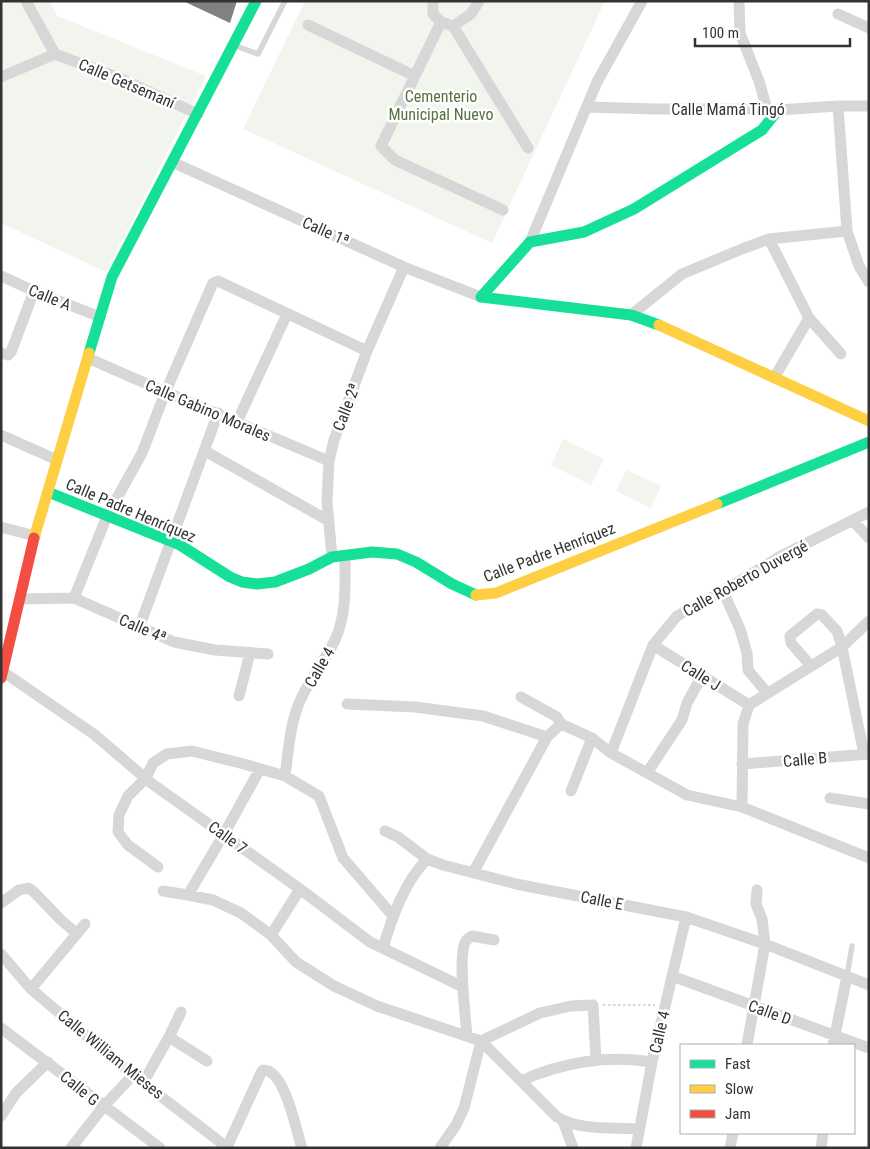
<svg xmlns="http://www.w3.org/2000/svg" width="870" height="1149" font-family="'Roboto Condensed',sans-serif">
<rect width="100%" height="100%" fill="#fff"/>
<path fill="#f1f5ed" d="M1,1h49l7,15 149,60 -100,196 -105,-49z
M305,1h300l-113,242 -249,-114z
M563,439l41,20 -13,26 -40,-20z
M626,470l35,16 -10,22 -35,-17z"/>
<path fill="#818181" d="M183,1h54l-7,22z"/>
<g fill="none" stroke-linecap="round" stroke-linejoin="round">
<path stroke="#d6d6d6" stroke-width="2" stroke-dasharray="2.5 2.5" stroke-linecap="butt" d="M603,1005h52"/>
<path stroke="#d7d7d7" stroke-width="5.5" d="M236,46l22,8 27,-53
M847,976l5,-30"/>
<path stroke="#d7d7d7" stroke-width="11" d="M26,1l29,53 64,24 79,36
M433,1v13l8,8 12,4 18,-12 8,-13
M739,1l1,32 19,48 8,28
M838,14l31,14
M441,22l-60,124 14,14 108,50
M308,25l107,51
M453,26l75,122
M1,77l54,-23
M838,106l9,125 12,35 10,16
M587,107l68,2h112l11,1 60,-4h31
M172,162l232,105 77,30
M769,239l40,79 -35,60
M530,242l67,-160 45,-81
M1,276l33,15 66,26
M631,315l51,-41 60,-25 27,-10 78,-8
M809,318l32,36
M1,353l7,2 3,-3 23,-61
M88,358c80,36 161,69 241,103
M237,422l50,-108
M1,435l56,25
M205,451l124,70
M852,520l17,18
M1,527l34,9
M332,557l-5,-56 2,-40 5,-21 33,-89 37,-84
M723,591l17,38 7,24 1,17 19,23
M74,598l33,-82 35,-63 23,-60 48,-110 5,-2 149,70
M20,599l54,-1 100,44 41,8 53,4
M139,628l79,-215
M653,645l96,60
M811,666l-20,-23 -1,-7 27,-22 5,1 15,16 5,16 22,107
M2,671l93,64 56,48 149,106 70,53 93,45
M239,696l11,-43
M521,697l36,20 4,7
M347,704l68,3 68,9 64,21
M611,753l42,-108 24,-29 46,-25 56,-34 90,-45
M742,764l127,-10
M647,773l35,-53 5,-17 15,-27
M285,776c3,-20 4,-42 10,-61 7,-27 28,-50 40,-75 12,-26 10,-56 10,-84
M571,791l21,-53
M830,798l39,6
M742,807l1,-83 6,-19 93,-58 27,-26
M385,831l13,6 29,22
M158,867l-30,-22 -10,-13 1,-17 9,-19 18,-18 7,-15 14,-9 25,-3 52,13 41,12 34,20 24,62 50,58
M473,873l74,-136 14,-13 31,14 19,15 76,42 55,12 127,51
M163,891l25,4 25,5 28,13 30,22 25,27 38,24 43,20 104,35 76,76c23,14 56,10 82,12
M188,895l36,-61 36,-65
M1,903l18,-13 9,-2 5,3 27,28 17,15
M271,935l29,-46
M383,948c9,-31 21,-65 44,-89l16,6 73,19 170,33 79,27 104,41
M1,954l30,35 102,86 95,73
M672,976l197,72
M31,989l54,-65
M1,1028l159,120
M467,1036c-1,-17 -10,-83 -1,-95 1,-2 4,-4 6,-5l22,4
M169,1037l38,24
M747,1045l18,-101 -3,-25 -6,-15 1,-14
M833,1045l14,-69
M144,1081l25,-44 12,-25
M521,1081c41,-19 87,-26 131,-19
M1,1116l15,-23 32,-31
M563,1121l10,27
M227,1147l34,-74 2,-3c22,-1 33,61 39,78
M71,1148l33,-42 29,-31
M440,1148l16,-23 8,-17 17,-67 59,-28 31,-7 22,-1 3,55
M636,1148l16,-86 34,-145
M730,1148l3,-15
M821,1148l2,-15"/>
<path stroke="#16e098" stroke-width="11" d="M659,325l-28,-10 -150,-18 49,-55 54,-10 50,-23 128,-79 16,-20
M89,353l23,-76 144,-276
M48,492l132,53 50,32 12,5 15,2 18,-2 34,-13 23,-12 40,-5 25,2 19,8 36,22 24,11
M717,504l152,-62"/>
<path stroke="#ffcf43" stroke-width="11" d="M659,325l210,96
M34,538l55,-185
M476,595l20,-2 221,-89"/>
<path stroke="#f24e42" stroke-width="11" d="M1,678l33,-140"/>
</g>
<g text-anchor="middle" stroke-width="5" stroke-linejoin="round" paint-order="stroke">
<g font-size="16" fill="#333" stroke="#fff">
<text transform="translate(127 83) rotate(23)" y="6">Calle Getsemaní</text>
<text x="728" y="115">Calle Mamá Tingó</text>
<text transform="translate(326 231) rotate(24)" y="6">Calle 1ª</text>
<text transform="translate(50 297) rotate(22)" y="6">Calle A</text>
<text transform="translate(346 407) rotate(-69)" y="6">Calle 2ª</text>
<text transform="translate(208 410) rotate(23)" y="6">Calle Gabino Morales</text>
<text transform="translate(131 510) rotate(23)" y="6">Calle Padre Henríquez</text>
<text transform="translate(549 552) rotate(-21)" y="6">Calle Padre Henríquez</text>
<text transform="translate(745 578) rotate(-29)" y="6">Calle Roberto Duvergé</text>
<text transform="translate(143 628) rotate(23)" y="6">Calle 4ª</text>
<text transform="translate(319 667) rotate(-60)" y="6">Calle 4</text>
<text transform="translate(701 675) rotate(32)" y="6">Calle J</text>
<text transform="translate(805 759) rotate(-5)" y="6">Calle B</text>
<text transform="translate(228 837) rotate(36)" y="6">Calle 7</text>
<text transform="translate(602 900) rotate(11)" y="6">Calle E</text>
<text transform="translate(770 1012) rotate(20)" y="6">Calle D</text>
<text transform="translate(659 1032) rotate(-77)" y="6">Calle 4</text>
<text transform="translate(111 1054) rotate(39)" y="6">Calle William Mieses</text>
<text transform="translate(80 1088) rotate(39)" y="6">Calle G</text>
</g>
<g font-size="16" fill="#56703f" stroke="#fff">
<text x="441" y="102">Cementerio<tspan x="441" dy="18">Municipal Nuevo</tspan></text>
</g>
</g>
<rect width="870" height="1149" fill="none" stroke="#333333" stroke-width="5"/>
<rect x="680" y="1044" width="175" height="90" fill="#ffffff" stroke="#adadad"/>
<rect x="690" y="1060" width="25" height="8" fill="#16e098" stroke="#adadad"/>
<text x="725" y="1069" font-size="15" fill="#333333">Fast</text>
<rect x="690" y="1085" width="25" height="8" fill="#ffcf43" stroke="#adadad"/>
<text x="725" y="1094" font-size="15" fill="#333333">Slow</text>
<rect x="690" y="1110" width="25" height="8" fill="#f24e42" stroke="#adadad"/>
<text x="725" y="1119" font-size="15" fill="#333333">Jam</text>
<path d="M695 38v8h155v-8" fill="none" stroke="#333333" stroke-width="2.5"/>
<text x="702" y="38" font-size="15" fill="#333333" stroke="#ffffff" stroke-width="4" paint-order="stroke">100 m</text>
</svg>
